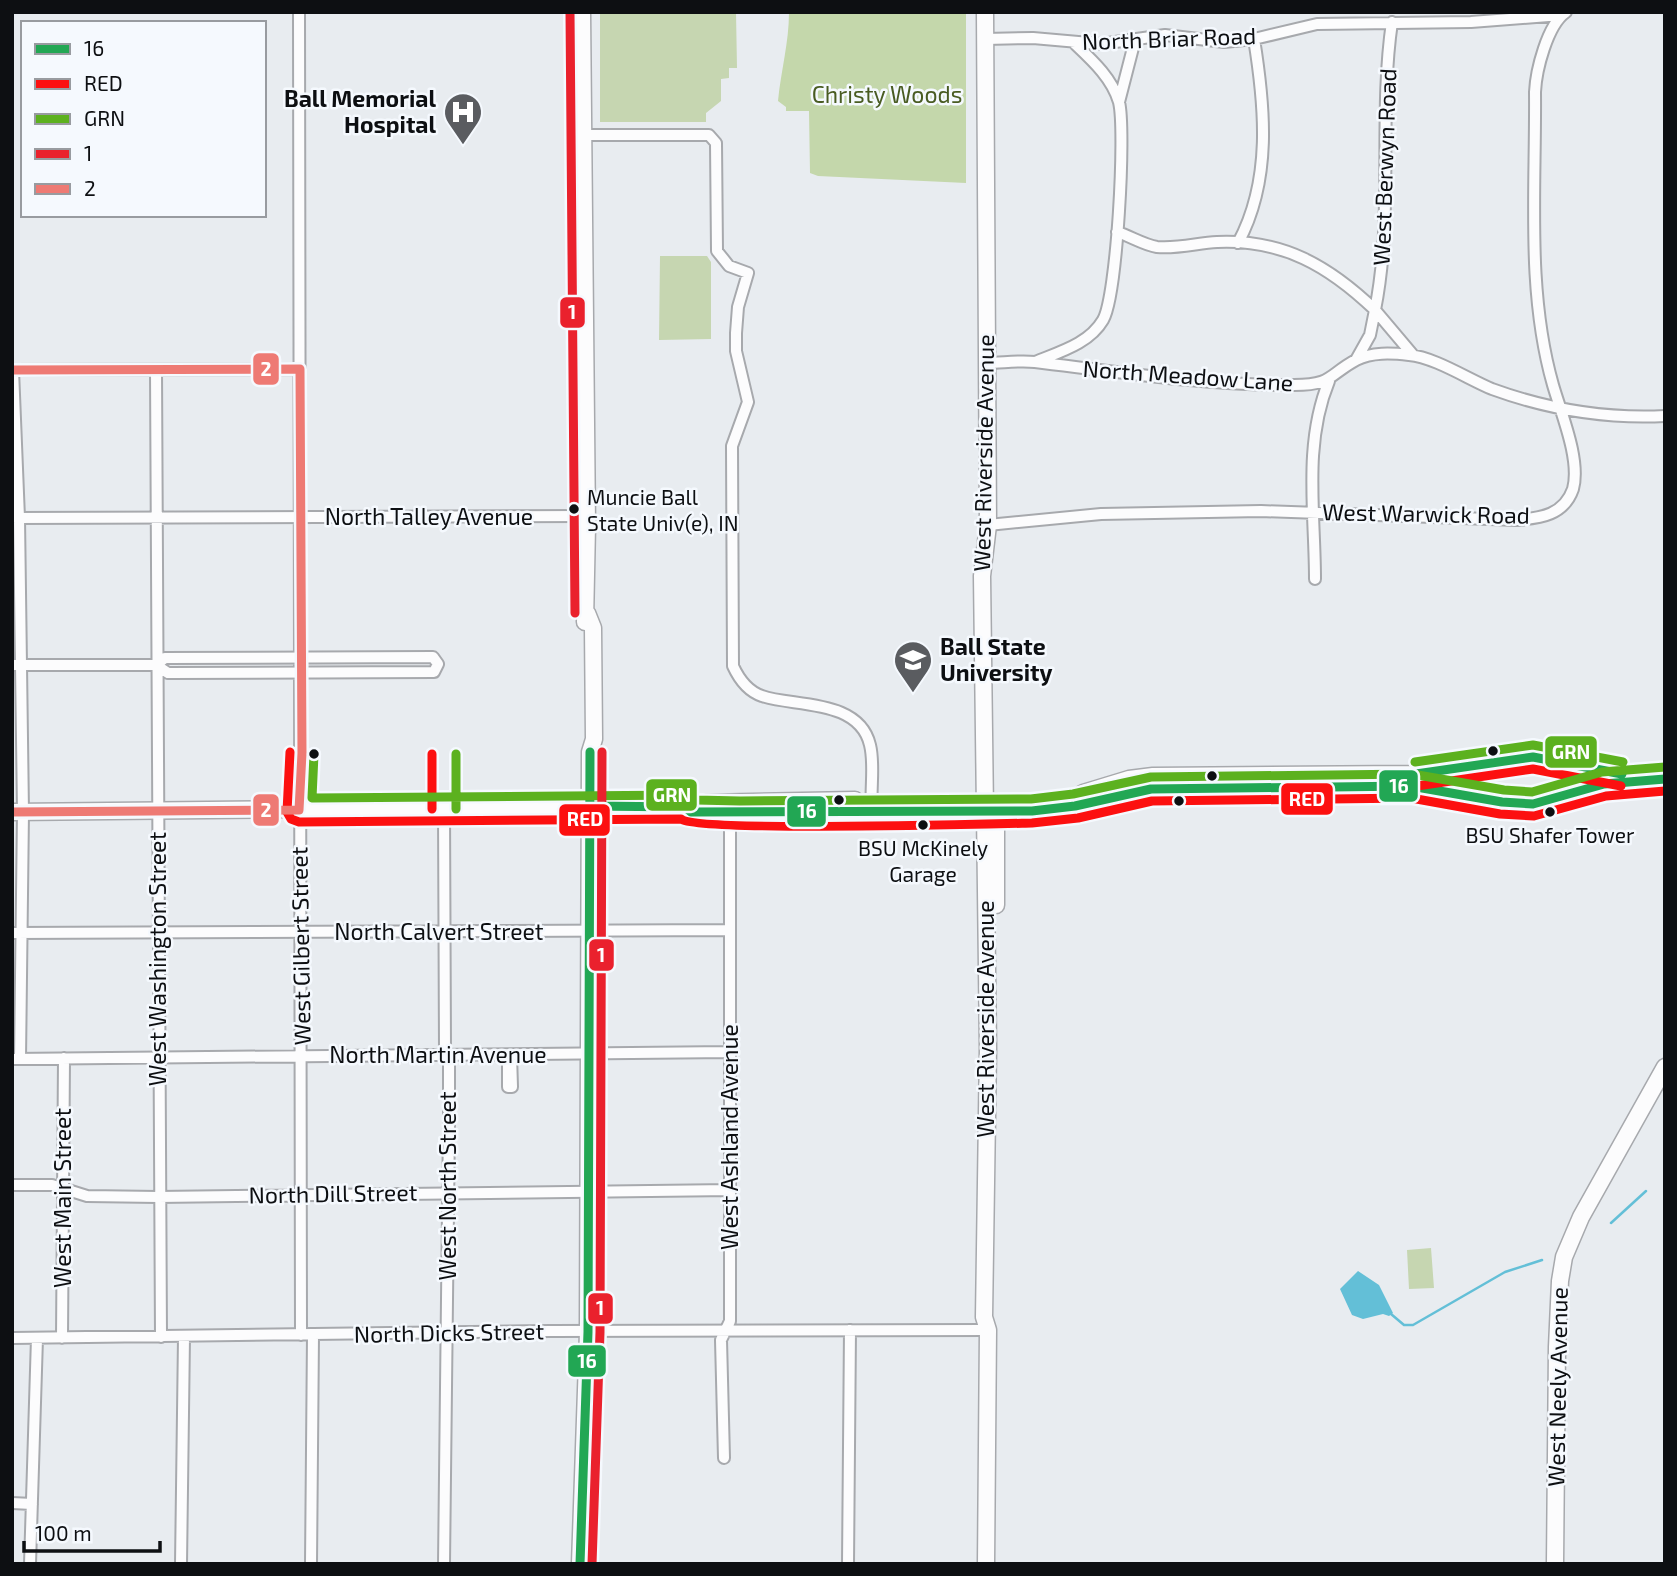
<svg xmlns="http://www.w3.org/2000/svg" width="1677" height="1576" font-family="'Exo 2',sans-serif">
<rect width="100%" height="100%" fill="#e8ecf0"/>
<path fill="#c6d6b1" d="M600,12h136l1,56h-8v10l-8,1v22l-15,12v9h-106z
M660,256h47l4,6v77l-52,1z
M1431,1248l3,40 -25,1 -2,-39z"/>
<path fill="#c4d7ab" d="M789,12h177v171l-148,-7 -8,-3 -1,-62h-23v-4l-8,-6c3,-31 11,-58 11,-89z"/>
<path fill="#63bfd7" d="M1358,1271l21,14 14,28 -4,3 -6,-2 -20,5 -11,-4 -12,-26z"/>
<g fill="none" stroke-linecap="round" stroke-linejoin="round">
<path stroke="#63bfd7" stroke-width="2.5" d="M1611,1223l35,-32
M1391,1314l13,11h9l92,-53 37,-12"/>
<defs>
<path id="street" d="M299,12l2,1323
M1392,22c-14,96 2,193 -17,288l38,45
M985,39l48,-1 68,6 64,-9 59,7 30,-3 63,-15 154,-2 90,-7
M1119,102l16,-62
M582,135h127l7,8 1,108 12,15 19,7 -10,34 -2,26v18l12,51 -16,44 1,220c6,13 14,25 29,30 30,11 97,2 108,49 5,20 0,44 2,65
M1117,232c13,4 27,13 40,15 20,2 41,-4 60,-5 66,-3 112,24 158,68l-5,25 -14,25
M1238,243c34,-63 27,-136 16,-204
M1035,362c24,-10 54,-18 68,-42 14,-24 23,-189 16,-218 -7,-24 -27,-42 -45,-59
M987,363c15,0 32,-3 48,-1 83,10 176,24 259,23 39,0 34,-10 62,-25 16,-8 35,-7 53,-5 25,2 59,24 83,34 55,20 115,30 173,27
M12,370l288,-1
M13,370l6,148 4,294 -3,247
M156,370l5,967
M15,518l572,-2
M988,525l113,-11 160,-3 256,9c24,-2 47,-5 56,-31 8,-29 -12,-76 -20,-104 -27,-94 -17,-196 -18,-293 1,-21 12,-67 31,-80
M1315,579c0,-66 -12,-135 14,-198
M12,665h144l12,8 266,-1 4,-8 -5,-7 -268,1 -9,7
M12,933l717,-3
M508,1055v32h4l-1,-32
M12,1059l718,-7
M12,1185h40l35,11 71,1 573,-7
M12,1338l538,-7 438,-1
M62,1338l2,-280
M724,1458l-3,-118 9,-19v-508
M12,1503l20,1
M30,1564l7,-226
M181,1564l3,-227
M311,1564l2,-229
M444,1564l5,-441v-62l-4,-13 -1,-239
M848,1564l2,-234"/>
<path id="secondary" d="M582,12l5,514 -2,96
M985,12l3,513 -6,51 6,472 -4,269 4,13 -2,234
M1083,793l46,-14 24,-3 258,-2 43,-4 33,-10 33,-4 33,3 31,10 41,6
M706,803l149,-3
M12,812l578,-6 95,1 6,5 49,1 292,-2 43,-5 76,-17 260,-3c42,1 80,20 122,18 18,-1 35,-9 52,-15 24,-8 54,-10 80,-10
M996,905v-103
M580,1564l8,-232 2,-580 4,-13 -1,-111 -6,-15
M1555,1564l2,-217 3,-66 4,-24 17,-40 84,-150"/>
</defs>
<use href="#street" stroke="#a7a9ad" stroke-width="14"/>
<use href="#secondary" stroke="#a7a9ad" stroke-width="19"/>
<use href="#street" stroke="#fcfcfd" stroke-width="10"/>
<use href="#secondary" stroke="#fcfcfd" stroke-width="16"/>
<defs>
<path id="bus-1" d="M1416,774l117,-17 89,17
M590,806l95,1 6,5 341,-1 43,-5 76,-17 260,-3 91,16 31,2 71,-20 61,-5
M580,1564l8,-232 2,-580"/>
<path id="bus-2" d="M290,752l-3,60 4,7 8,3 382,-3c15,13 308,5 351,4l46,-5 74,-17 259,-3 89,16 34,2 72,-20 59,-5
M432,754v55
M1417,786l116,-17 88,17"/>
<path id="bus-3" d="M314,754l-2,44 373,-3 11,5 44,1 291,-2 42,-5 78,-17 261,-3 92,16 28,2 70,-20 63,-5
M456,754v55
M1415,762l118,-17 90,17"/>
<path id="bus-4" d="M570,12l5,601
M592,1564l8,-232 2,-580"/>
<path id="bus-5" d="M12,370l288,-1 2,384 -3,57 -287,2"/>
</defs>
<use href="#bus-1" stroke="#f5f9fe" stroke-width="14"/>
<use href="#bus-2" stroke="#f5f9fe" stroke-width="14"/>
<use href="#bus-3" stroke="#f5f9fe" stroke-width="14"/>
<use href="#bus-4" stroke="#f5f9fe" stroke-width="14"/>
<use href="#bus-5" stroke="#f5f9fe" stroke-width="14"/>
<use href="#bus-1" stroke="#22a754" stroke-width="9"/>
<use href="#bus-2" stroke="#fc1010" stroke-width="9"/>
<use href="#bus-3" stroke="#5cb11f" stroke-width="9"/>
<use href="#bus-4" stroke="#ea212d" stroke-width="9"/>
<use href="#bus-5" stroke="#ee7a74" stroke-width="9"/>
</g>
<defs>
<symbol id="hospital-pin" viewBox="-11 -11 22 30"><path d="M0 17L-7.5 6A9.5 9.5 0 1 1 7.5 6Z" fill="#5a5c60" stroke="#f5f9fe"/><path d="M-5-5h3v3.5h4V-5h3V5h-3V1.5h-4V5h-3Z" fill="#fff"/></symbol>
<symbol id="university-pin" viewBox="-11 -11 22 30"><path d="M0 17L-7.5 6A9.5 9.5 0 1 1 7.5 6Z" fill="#5a5c60" stroke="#f5f9fe"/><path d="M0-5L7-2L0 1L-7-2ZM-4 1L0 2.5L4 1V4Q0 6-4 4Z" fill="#fff"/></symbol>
</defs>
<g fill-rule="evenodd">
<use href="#hospital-pin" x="441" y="90" width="44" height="60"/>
<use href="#university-pin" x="891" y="638" width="44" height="60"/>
</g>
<g fill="#0d0f12" stroke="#f5f9fe" stroke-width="2.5">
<circle cx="574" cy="509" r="6"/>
<circle cx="1493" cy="751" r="6"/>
<circle cx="314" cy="754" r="6"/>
<circle cx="1212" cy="776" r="6"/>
<circle cx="839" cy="800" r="6"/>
<circle cx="1179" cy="801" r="6"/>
<circle cx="1550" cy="812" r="6"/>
<circle cx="923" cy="825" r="6"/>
</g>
<g text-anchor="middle" stroke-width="5" stroke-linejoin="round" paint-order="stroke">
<g font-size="21" fill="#0d0f12" stroke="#f5f9fe">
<text x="587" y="505" text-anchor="start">Muncie Ball<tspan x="587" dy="26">State Univ(e), IN</tspan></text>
<text x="1550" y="843">BSU Shafer Tower</text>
<text x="923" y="856">BSU McKinely<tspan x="923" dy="26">Garage</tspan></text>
</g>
<g font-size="23" fill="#0d0f12" stroke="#f5f9fe">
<text transform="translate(1169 39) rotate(-2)" y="8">North Briar Road</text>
<text transform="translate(1385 167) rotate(-88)" y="8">West Berwyn Road</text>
<text transform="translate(1188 376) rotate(4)" y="8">North Meadow Lane</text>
<text transform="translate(984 453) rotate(-89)" y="8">West Riverside Avenue</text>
<text transform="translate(1426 514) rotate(1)" y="8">West Warwick Road</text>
<text x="429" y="525">North Talley Avenue</text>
<text x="439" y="940">North Calvert Street</text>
<text transform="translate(301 946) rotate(-91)" y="8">West Gilbert Street</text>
<text transform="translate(158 959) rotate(-90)" y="8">West Washington Street</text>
<text transform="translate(986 1019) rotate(-90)" y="8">West Riverside Avenue</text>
<text x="438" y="1063">North Martin Avenue</text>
<text transform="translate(730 1137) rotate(-90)" y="8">West Ashland Avenue</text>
<text transform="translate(448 1186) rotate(-90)" y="8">West North Street</text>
<text transform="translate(333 1194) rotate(-1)" y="8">North Dill Street</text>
<text transform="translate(63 1198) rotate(-90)" y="8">West Main Street</text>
<text transform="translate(449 1333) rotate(-1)" y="8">North Dicks Street</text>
<text transform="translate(1558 1387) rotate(-89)" y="8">West Neely Avenue</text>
</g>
<g font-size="23" fill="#495c22" stroke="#f5f9fe">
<text x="887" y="103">Christy Woods</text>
</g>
<g font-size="23" font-weight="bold" fill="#0d0f12" stroke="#f5f9fe" text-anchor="end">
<text x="436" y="107">Ball Memorial<tspan x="436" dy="26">Hospital</tspan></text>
<text x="940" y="655" text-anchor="start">Ball State<tspan x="940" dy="26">University</tspan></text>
</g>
</g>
<g stroke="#f5f9fe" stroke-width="2.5">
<rect x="559" y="296" width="27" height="33" rx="7" fill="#ea212d"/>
<rect x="252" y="352" width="28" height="34" rx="7" fill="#ee7a74"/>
<rect x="1544" y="735" width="54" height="34" rx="7" fill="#5cb11f"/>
<rect x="1378" y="769" width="41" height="34" rx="7" fill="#22a754"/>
<rect x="645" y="778" width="53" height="34" rx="7" fill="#5cb11f"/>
<rect x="1280" y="782" width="54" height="34" rx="7" fill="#fc1010"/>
<rect x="252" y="793" width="28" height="34" rx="7" fill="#ee7a74"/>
<rect x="786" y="795" width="41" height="33" rx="7" fill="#22a754"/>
<rect x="558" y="803" width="53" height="34" rx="7" fill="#fc1010"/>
<rect x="588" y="938" width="27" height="34" rx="7" fill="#ea212d"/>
<rect x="587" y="1292" width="27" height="33" rx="7" fill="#ea212d"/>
<rect x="567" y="1344" width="40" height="34" rx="7" fill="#22a754"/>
</g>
<g font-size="19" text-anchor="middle" font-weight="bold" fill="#fff">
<text x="572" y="319">1</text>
<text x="266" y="376">2</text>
<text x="1571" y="759">GRN</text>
<text x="1399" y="793">16</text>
<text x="672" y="802">GRN</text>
<text x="1307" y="806">RED</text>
<text x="266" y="817">2</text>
<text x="807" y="818">16</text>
<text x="585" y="826">RED</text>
<text x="601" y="962">1</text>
<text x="600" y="1315">1</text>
<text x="587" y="1368">16</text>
</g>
<rect width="1677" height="1576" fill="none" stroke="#0d0f12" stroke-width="28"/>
<rect x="21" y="21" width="245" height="196" fill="#f5f9fe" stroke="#989ba0" stroke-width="2"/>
<rect x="35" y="44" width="35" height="10" fill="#22a754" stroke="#989ba0" stroke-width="2"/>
<text x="84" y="56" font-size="21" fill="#0d0f12">16</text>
<rect x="35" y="79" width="35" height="10" fill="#fc1010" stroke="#989ba0" stroke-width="2"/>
<text x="84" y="91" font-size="21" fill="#0d0f12">RED</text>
<rect x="35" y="114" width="35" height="10" fill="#5cb11f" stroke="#989ba0" stroke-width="2"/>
<text x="84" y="126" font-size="21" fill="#0d0f12">GRN</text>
<rect x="35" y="149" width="35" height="10" fill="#ea212d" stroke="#989ba0" stroke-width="2"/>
<text x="84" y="161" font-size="21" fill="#0d0f12">1</text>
<rect x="35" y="184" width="35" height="10" fill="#ee7a74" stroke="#989ba0" stroke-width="2"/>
<text x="84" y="196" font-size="21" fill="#0d0f12">2</text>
<path d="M24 1541v10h136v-10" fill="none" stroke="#0d0f12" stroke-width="3.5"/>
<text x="35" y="1541" font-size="21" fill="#0d0f12" stroke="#f5f9fe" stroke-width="5" paint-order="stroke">100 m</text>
</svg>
